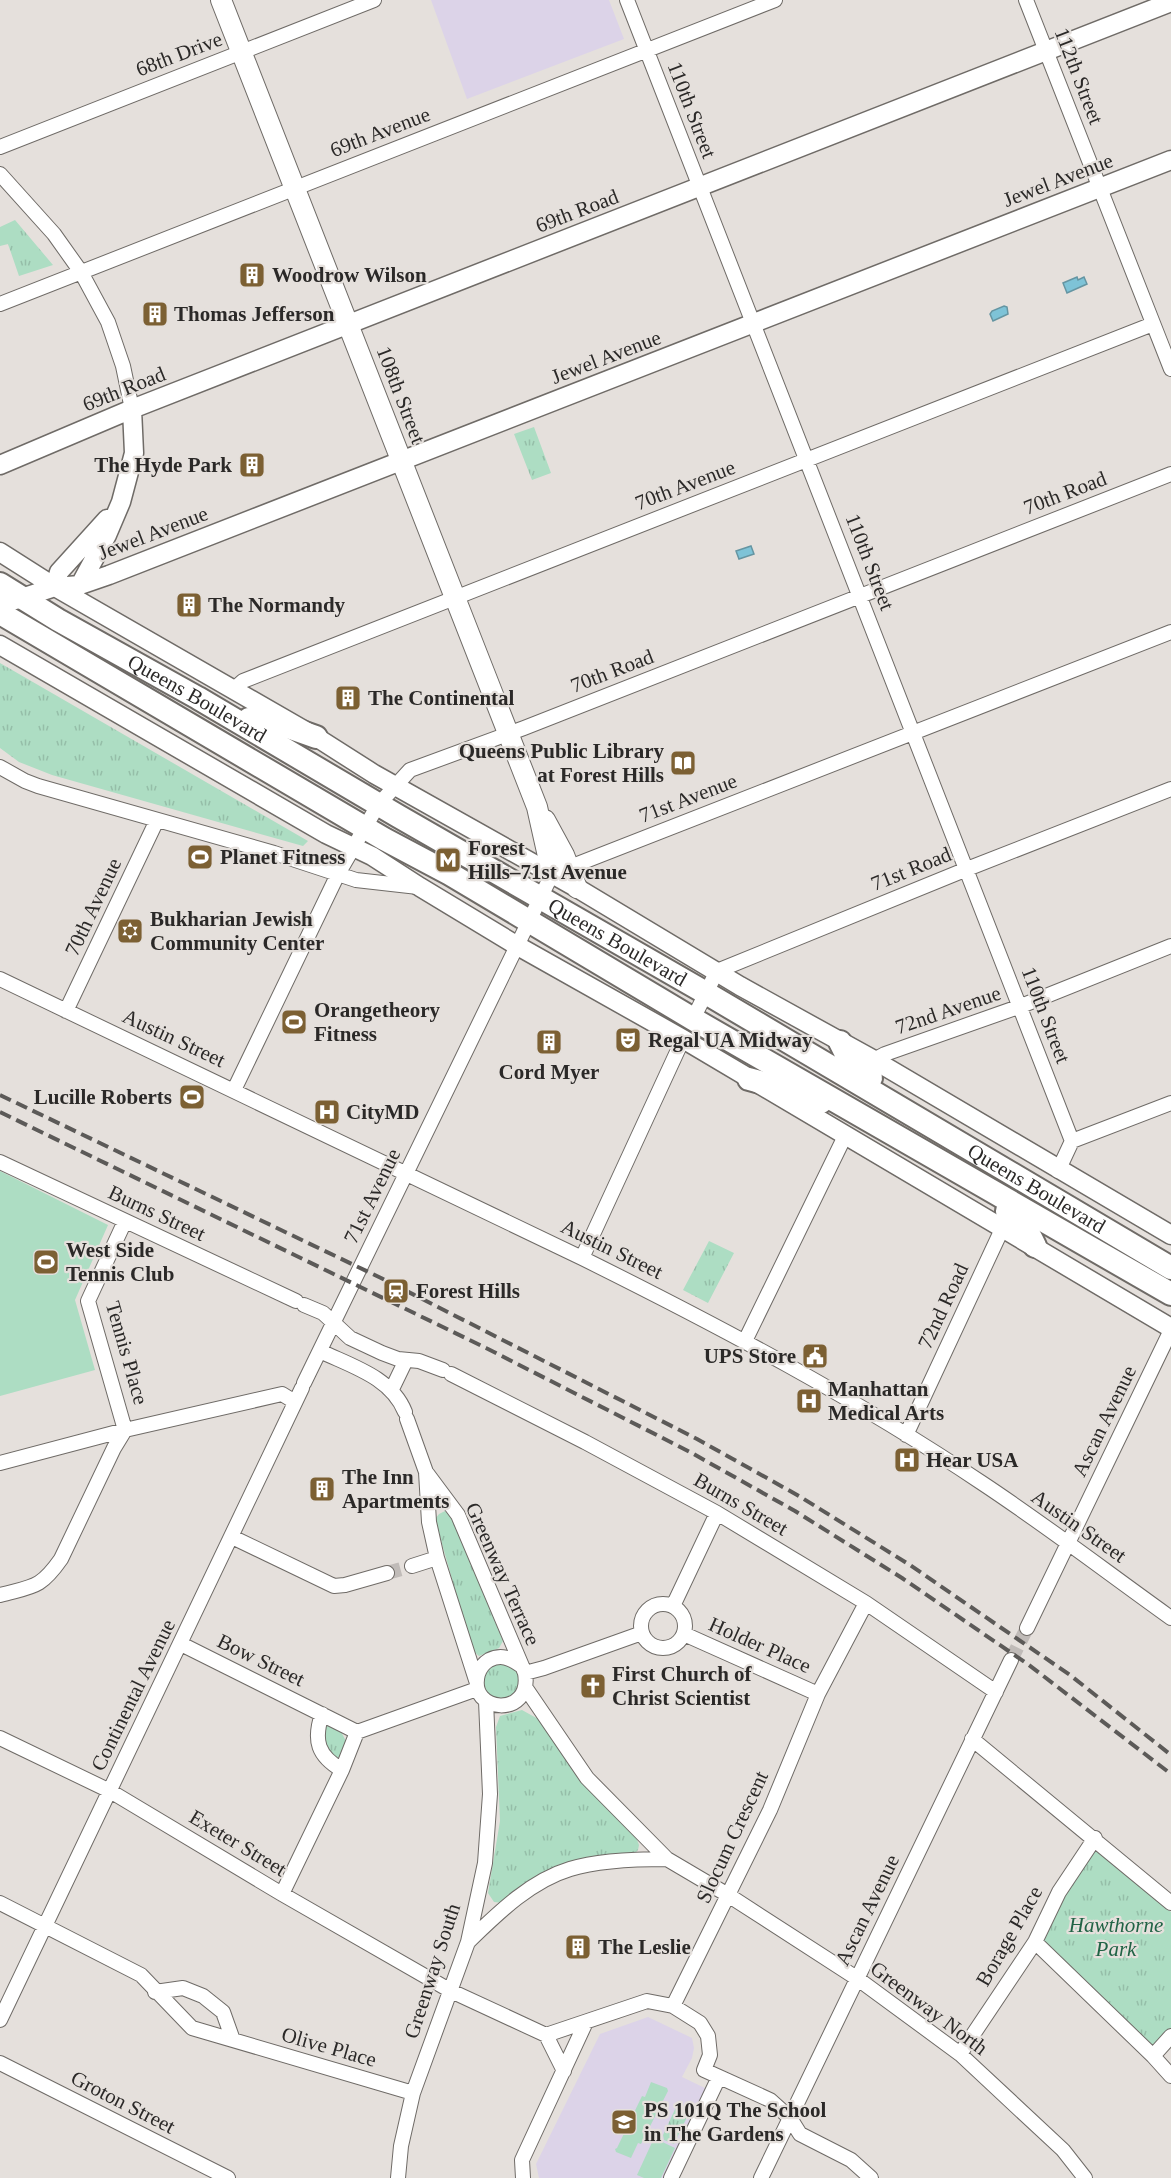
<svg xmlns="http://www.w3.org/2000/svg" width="1171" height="2178" font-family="'Times New Roman',serif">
<defs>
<pattern id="grass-tufts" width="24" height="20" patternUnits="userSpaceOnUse" patternTransform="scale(1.5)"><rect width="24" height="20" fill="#adddc3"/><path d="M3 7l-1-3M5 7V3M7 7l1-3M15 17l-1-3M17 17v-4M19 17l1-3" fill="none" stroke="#95bea8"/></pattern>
</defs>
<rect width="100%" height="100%" fill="#e5e0dc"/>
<path fill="#dcd3e8" d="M431,0h178l15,39 -157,60z
M648,2017l44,21 2,10 -2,10 -10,19 25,12 -44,89h-124l-3,-14 64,-130z"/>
<path fill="url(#grass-tufts)" d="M15,220l38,45 -34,11 -11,-32 -8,2v-19z
M534,427l17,46 -19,7 -18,-46z
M0,663l308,178 -5,5 -251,-71 -33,-13 -19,-14z
M709,1241l25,12 -26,50 -25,-13z
M445,1511l8,9 50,121 -4,7 -20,8 -7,-6 -37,-131 4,-5z
M482 1681a19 19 0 1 1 38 0a19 19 0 1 1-38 0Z
M522,1710l18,10 43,64 53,53 3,8 -1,5 -6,6 -26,1 -103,46 -9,-1 -6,-9 12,-72 -4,-94 4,-11z
M332,1723l6,3 9,17 -5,14 -8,1 -12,-17 3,-17z
M1099,1850l72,62v118l-18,16h-3l-109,-106 12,-28 41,-61z
M677,2105l13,6 -16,33 -10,-4 -1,-5z"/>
<path fill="#adddc3" d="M0,1171l108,54 -33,75 20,70 -95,26z
M651,2082l16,6 1,3 -27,53 -3,-1 -7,15 -15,-6 -1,-3 2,-1 25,-52 3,1z
M654,2138l21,10 -14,30h-17l-7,-3z"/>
<path fill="#7ec3d7" stroke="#6595a2" stroke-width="1.5" d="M1077,277l1,3 6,-3 3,7 -20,9 -4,-10z
M1004,306l3,1 1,7 -15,7 -3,-7 2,-3z
M751,546l3,8 -15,5 -3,-8z"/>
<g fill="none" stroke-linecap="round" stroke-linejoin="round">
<path stroke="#c0bbb8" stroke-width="14" stroke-dasharray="14 7" stroke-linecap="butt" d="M387,1573l25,-7
M1011,1660l16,-32"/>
<defs>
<path id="minor" d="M627,0l445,1141
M1026,0l145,369
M0,147l374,-147
M0,174l54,60 27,38 27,50 15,44 9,43
M0,304l775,-304
M234,689l9,-8 910,-357
M0,767l25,14 13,5 236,67 82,27 62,7
M0,979l582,279c137,68 273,140 400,225 65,43 126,90 189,135
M66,1011l91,-191
M693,1019l24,-48 250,-102 204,-80
M874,1060l11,-6 136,-48 150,-60
M234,1090l104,-216 40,-69 32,-35 114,-42 647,-254
M0,1162l296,139
M1058,1171l14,-30 99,-38
M582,1258l101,-219
M304,1305l19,8 27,25 32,15 16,6 21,2 24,9
M745,1341l100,-205
M320,1351c31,15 71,26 85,61
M451,1374l134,68 132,71 149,90 130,89
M304,1383l248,-509 619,-242
M392,1389l14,-29
M407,1419l19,53 32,43 67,158c8,45 -58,41 -47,1 2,-6 6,-11 11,-14 12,-6 21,-2 31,5
M906,1435l97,-208
M0,1463l125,-33 157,-36 13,8
M426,1472l3,50 8,36 39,122
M232,1537l102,49 11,-1 42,-12
M412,1566l25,-8
M0,1595c33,-9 40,-6 61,-36l53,-111 11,-18 -37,-129 37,-80
M641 1626a22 22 0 1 1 44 0a22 22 0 1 1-44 0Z
M673,1606l44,-93
M1027,1628l144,-298
M684,1634l134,60
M181,1644l176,88
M525,1673l19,-5 98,-35
M525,1687l62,91 80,81 61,36 130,84 102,75 103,96 22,28
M322,1714c-9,27 -4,42 20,56
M357,1732l120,-43
M0,1738l110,53 172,103 169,97 95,44 18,36
M972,1739l199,164
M282,1894l60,-124 15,-38
M0,1903l141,72 51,53 221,65
M468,1942c29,-28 62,-61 102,-73 29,-9 66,-10 97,-10
M1035,1942l118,114 18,20
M155,1992l28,-4 20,8 20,16 10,28
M673,2006l97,-196 48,-116 48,-91
M0,2020l302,-632
M546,2035l101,-34 26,5 27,17 8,13 2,19 -6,15 66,30 20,18 10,16 51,26 20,18
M960,2054l75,-112 24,-50 36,-54
M1153,2056l18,-20
M0,2063l228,115
M398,2178l3,-32 12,-53 55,-151 17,-79 5,-69 -4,-93
M523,2178l-1,-18 64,-138
M671,2178l48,-101
M761,2178l250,-518"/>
<path id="tertiary" d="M0,465l132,-56 1039,-407
M0,552l55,35 261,150 58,37 203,114 163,98 134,74 297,175
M80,585l27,-50 14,-33 13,-49 -2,-44
M55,587l4,-15 48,-53
M0,605l55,-18 25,-2 29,-10 1062,-415
M0,645l326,189 46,22 48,31 96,58 167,94 488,289"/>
<path id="secondary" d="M221,0l316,807 15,67
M545,820l19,35 13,33"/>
<g id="primary">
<path id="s1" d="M0,584l58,36 140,78 200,118 308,177 465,275"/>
<path d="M0,613l384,226 66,35 243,145 478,275"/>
<path d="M249,719l26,9 10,-2 31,11"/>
<path d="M840,1042l12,24 19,12"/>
<path d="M749,1079l18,5 19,11h12l23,7"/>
<path d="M1007,1211c13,10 21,19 28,35"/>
</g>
</defs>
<use href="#minor" stroke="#6f6b67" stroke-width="16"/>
<use href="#tertiary" stroke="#6f6b67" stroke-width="21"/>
<use href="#secondary" stroke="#6f6b67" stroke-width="22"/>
<use href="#primary" stroke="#6f6b67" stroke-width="26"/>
<use href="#minor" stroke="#fff" stroke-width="14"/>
<use href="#tertiary" stroke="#fff" stroke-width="18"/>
<use href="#secondary" stroke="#fff" stroke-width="20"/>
<use href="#primary" stroke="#fff" stroke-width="22"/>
<path stroke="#5c5a58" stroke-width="4" stroke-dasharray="12 6" stroke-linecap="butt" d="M0,1095l381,183 316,161 102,57 111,69 90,62 70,48 101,80
M0,1112l486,236 204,104 105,59 107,67 127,87 142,109"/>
</g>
<defs>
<symbol id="building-square" viewBox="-11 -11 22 22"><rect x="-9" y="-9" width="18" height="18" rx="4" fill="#7c6033" stroke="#e5e0dc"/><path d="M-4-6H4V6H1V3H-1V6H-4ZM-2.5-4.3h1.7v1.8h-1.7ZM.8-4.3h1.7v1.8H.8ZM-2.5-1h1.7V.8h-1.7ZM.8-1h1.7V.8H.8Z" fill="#fff"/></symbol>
<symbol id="library-square" viewBox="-11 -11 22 22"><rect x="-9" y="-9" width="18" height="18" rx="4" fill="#7c6033" stroke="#e5e0dc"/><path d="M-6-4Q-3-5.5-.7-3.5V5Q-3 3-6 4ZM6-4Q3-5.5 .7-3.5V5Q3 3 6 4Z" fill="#fff"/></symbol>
<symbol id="stadium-square" viewBox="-11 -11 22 22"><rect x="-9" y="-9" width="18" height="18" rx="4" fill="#7c6033" stroke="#e5e0dc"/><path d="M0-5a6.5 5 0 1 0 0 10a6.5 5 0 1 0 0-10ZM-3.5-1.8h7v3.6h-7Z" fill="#fff"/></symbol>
<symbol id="metro-square" viewBox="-11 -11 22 22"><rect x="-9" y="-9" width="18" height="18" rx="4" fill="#7c6033" stroke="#e5e0dc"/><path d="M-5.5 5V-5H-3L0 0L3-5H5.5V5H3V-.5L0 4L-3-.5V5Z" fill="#fff"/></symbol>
<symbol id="synagogue-square" viewBox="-11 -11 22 22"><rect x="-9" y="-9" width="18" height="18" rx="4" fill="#7c6033" stroke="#e5e0dc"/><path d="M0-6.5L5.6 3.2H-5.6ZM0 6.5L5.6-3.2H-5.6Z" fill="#fff"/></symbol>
<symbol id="theatre-square" viewBox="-11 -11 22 22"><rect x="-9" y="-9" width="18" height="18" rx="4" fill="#7c6033" stroke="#e5e0dc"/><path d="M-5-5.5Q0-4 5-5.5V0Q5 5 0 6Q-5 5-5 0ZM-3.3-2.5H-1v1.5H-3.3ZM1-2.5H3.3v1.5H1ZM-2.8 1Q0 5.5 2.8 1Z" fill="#fff"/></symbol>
<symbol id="hospital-square" viewBox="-11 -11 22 22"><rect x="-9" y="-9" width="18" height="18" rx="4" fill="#7c6033" stroke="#e5e0dc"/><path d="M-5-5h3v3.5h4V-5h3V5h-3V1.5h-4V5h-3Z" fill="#fff"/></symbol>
<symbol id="station-square" viewBox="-11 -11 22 22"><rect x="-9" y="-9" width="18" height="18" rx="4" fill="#7c6033" stroke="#e5e0dc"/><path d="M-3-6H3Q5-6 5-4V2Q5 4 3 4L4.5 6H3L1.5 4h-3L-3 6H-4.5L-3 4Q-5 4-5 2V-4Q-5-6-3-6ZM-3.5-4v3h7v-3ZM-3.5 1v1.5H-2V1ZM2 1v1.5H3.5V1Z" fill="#fff"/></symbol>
<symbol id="civic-square" viewBox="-11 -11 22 22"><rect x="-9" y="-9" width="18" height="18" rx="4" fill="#7c6033" stroke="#e5e0dc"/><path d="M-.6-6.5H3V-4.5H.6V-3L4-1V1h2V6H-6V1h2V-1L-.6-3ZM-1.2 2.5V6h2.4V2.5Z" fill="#fff"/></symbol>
<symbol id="church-square" viewBox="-11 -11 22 22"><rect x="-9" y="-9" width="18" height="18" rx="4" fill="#7c6033" stroke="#e5e0dc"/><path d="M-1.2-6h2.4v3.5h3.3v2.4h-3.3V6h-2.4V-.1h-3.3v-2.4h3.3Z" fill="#fff"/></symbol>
<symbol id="school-square" viewBox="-11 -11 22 22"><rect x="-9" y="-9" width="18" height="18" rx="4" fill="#7c6033" stroke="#e5e0dc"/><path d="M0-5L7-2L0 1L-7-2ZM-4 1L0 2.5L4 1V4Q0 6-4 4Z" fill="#fff"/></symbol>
</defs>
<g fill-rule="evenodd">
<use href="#building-square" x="237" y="260" width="30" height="30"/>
<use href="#building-square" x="140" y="299" width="30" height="30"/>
<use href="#building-square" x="237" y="450" width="30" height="30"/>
<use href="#building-square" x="174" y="590" width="30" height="30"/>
<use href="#building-square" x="333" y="683" width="30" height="30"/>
<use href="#library-square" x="668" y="748" width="30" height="30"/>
<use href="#stadium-square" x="185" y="842" width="30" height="30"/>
<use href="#metro-square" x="433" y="845" width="30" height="30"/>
<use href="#synagogue-square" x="115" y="916" width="30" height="30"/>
<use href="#stadium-square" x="279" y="1007" width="30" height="30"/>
<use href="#theatre-square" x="613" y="1025" width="30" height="30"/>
<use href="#building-square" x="534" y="1027" width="30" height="30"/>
<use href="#stadium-square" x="177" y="1082" width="30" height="30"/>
<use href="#hospital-square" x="312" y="1097" width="30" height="30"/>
<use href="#stadium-square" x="31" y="1247" width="30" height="30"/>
<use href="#station-square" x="381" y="1276" width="30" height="30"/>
<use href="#civic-square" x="800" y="1341" width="30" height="30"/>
<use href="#hospital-square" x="794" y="1386" width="30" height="30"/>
<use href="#hospital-square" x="892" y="1445" width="30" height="30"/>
<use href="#building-square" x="307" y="1474" width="30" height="30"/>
<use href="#church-square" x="578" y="1671" width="30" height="30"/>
<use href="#building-square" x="563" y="1932" width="30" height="30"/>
<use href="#school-square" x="609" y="2107" width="30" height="30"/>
</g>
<g text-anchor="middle" stroke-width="4.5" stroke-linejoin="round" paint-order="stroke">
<g font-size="21" fill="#2b2928" stroke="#e5e0dc">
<text transform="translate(179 54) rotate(-21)" y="7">68th Drive</text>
<text transform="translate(1079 76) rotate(69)" y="7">112th Street</text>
<text transform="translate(692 110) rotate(69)" y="7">110th Street</text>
<text transform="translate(380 132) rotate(-21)" y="7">69th Avenue</text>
<text transform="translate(1058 180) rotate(-21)" y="7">Jewel Avenue</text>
<text transform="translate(577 211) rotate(-21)" y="7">69th Road</text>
<text transform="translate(606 357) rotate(-21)" y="7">Jewel Avenue</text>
<text transform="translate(124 389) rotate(-22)" y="7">69th Road</text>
<text transform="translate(401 395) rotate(69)" y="7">108th Street</text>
<text transform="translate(685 485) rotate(-21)" y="7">70th Avenue</text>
<text transform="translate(1065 493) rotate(-21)" y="7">70th Road</text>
<text transform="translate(153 533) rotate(-21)" y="7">Jewel Avenue</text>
<text transform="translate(870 562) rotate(69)" y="7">110th Street</text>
<text transform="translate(612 671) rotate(-21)" y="7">70th Road</text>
<text dy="7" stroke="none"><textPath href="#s1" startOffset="228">Queens Boulevard</textPath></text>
<text transform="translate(688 798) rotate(-21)" y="7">71st Avenue</text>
<text transform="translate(911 869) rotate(-22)" y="7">71st Road</text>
<text transform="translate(93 907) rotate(-65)" y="7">70th Avenue</text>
<text dy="7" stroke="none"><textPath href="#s1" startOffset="714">Queens Boulevard</textPath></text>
<text transform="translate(948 1010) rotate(-19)" y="7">72nd Avenue</text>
<text transform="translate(1046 1015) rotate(69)" y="7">110th Street</text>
<text transform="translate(174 1038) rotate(25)" y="7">Austin Street</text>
<text dy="7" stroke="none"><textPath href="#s1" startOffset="1200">Queens Boulevard</textPath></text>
<text transform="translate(372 1196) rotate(-64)" y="7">71st Avenue</text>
<text transform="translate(157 1213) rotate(25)" y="7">Burns Street</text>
<text transform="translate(612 1249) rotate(26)" y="7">Austin Street</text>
<text transform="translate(943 1306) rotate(-65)" y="7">72nd Road</text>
<text transform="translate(127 1353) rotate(74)" y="7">Tennis Place</text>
<text transform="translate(1104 1421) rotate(-64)" y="7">Ascan Avenue</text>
<text transform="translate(741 1504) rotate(30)" y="7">Burns Street</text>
<text transform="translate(1079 1526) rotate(35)" y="7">Austin Street</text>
<text transform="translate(503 1574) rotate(66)" y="7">Greenway Terrace</text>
<text transform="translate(760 1645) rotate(24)" y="7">Holder Place</text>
<text transform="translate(261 1660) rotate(26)" y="7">Bow Street</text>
<text transform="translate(133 1695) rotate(-64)" y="7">Continental Avenue</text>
<text transform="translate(732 1837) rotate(-65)" y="7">Slocum Crescent</text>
<text transform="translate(238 1843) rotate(31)" y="7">Exeter Street</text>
<text transform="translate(867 1910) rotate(-64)" y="7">Ascan Avenue</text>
<text transform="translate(1009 1936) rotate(-60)" y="7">Borage Place</text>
<text transform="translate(432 1971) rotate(-72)" y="7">Greenway South</text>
<text transform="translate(929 2008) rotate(37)" y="7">Greenway North</text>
<text transform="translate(329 2047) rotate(16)" y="7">Olive Place</text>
<text transform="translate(123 2102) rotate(27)" y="7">Groton Street</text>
</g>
<g font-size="21" font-weight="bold" fill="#2b2928" stroke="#e5e0dc" text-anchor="start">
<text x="272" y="282">Woodrow Wilson</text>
<text x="174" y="321">Thomas Jefferson</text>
<text x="232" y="472" text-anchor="end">The Hyde Park</text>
<text x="208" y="612">The Normandy</text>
<text x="368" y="705">The Continental</text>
<text x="664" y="758" text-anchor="end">Queens Public Library<tspan x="664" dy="24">at Forest Hills</tspan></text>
<text x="468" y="855">Forest<tspan x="468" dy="24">Hills–71st Avenue</tspan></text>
<text x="220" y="864">Planet Fitness</text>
<text x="150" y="926">Bukharian Jewish<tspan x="150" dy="24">Community Center</tspan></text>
<text x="314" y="1017">Orangetheory<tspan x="314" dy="24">Fitness</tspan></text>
<text x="648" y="1047">Regal UA Midway</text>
<text x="549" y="1079" text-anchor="middle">Cord Myer</text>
<text x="172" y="1104" text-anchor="end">Lucille Roberts</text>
<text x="346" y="1119">CityMD</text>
<text x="66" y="1257">West Side<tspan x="66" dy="24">Tennis Club</tspan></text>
<text x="416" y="1298">Forest Hills</text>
<text x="796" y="1363" text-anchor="end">UPS Store</text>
<text x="828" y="1396">Manhattan<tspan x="828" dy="24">Medical Arts</tspan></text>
<text x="926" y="1467">Hear USA</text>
<text x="342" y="1484">The Inn<tspan x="342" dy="24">Apartments</tspan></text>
<text x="612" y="1681">First Church of<tspan x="612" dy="24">Christ Scientist</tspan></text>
<text x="598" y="1954">The Leslie</text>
<text x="644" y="2117">PS 101Q The School<tspan x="644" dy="24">in The Gardens</tspan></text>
</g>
<g font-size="21" font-style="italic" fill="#206345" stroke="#e5e0dc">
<text x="1116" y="1932">Hawthorne<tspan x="1116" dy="24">Park</tspan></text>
</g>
</g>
</svg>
